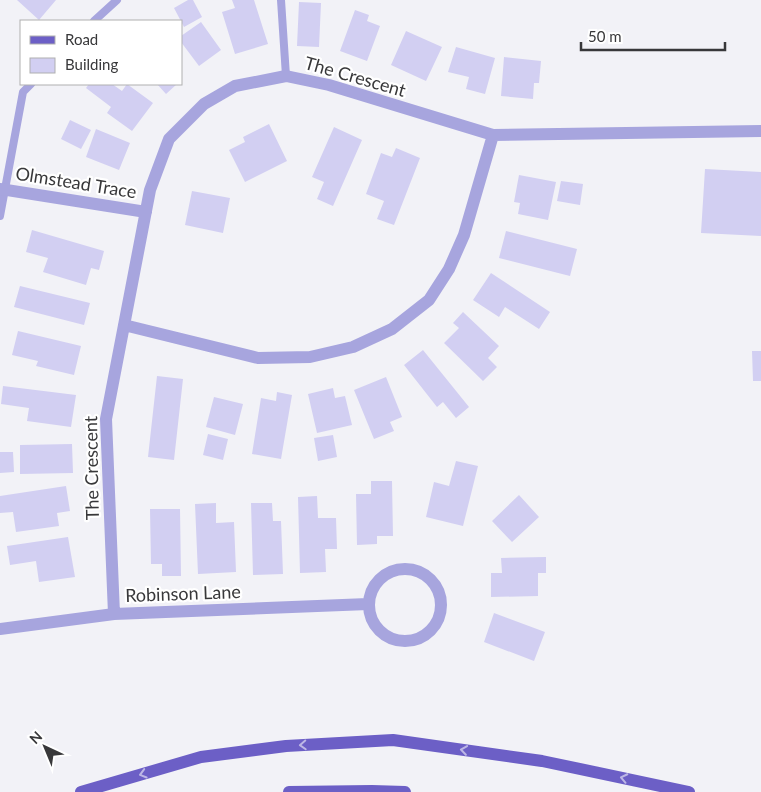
<svg xmlns="http://www.w3.org/2000/svg" width="761" height="792" font-family="Lato,sans-serif">
<rect width="100%" height="100%" fill="#f2f2f7"/>
<path fill="#d2cff2" d="M17,0h39l-17,20z
M188,0h5l9,17 -18,10 -10,-19z
M232,0h22l14,44 -33,10 -13,-42 13,-4z
M299,2l22,1 -2,44 -22,-1z
M355,10l14,5 -2,6 13,5 -13,35 -27,-10z
M201,22l20,28 -22,16 -18,-24v-6z
M406,31l36,16 -16,34 -35,-16z
M456,47l39,11 -10,36 -19,-5 3,-12 -21,-5z
M504,57l37,4 -2,22h-5l-1,16 -32,-3z
M89,84h23l10,7 5,-7 26,19 -21,28 -25,-18 4,-6 -25,-19z
M157,84h20l-11,10z
M70,120l21,10 -10,19 -20,-10z
M269,124l18,37 -42,21 -16,-32 16,-8 -2,-5z
M334,127l28,13 -29,66 -16,-7 7,-17 -12,-5z
M96,129l34,14 -11,27 -33,-13z
M396,148l24,10 -26,67 -17,-6 7,-18 -18,-7 15,-41 11,4z
M705,169l56,3v64l-60,-3z
M519,175l37,7 -8,38 -30,-6 2,-11 -6,-1z
M561,181l22,3 -3,21 -23,-4z
M192,191l38,7 -7,35 -38,-8z
M32,230l72,21 -5,19 -8,-2 -5,17 -43,-13 5,-14 -22,-6z
M506,231l71,18 -7,27 -71,-18z
M491,273l59,39 -11,17 -34,-22 -6,10 -26,-17z
M20,286l70,17 -6,22 -70,-18z
M463,312l36,34 -11,12 9,9 -14,14 -39,-38 15,-15 -6,-5z
M18,331l63,15 -7,29 -38,-9 2,-5 -26,-6z
M423,350l46,57 -13,11 -13,-16 -6,5 -33,-42z
M752,351h9v30h-8z
M157,376l26,3 -9,81 -26,-3z
M386,377l16,40 -12,5 4,9 -20,8 -20,-49z
M3,386l73,9 -5,32 -44,-6 2,-13 -28,-4z
M333,388l2,10 10,-2 7,29 -35,8 -9,-39z
M277,392l15,3 -11,64 -29,-5 9,-56 15,3z
M214,397l29,7 -8,31 -29,-8z
M208,434l20,5 -5,21 -20,-5z
M333,435l4,22 -19,4 -4,-23z
M72,444l1,29 -53,1v-29z
M0,452h13l1,20 -14,1z
M456,461l22,5 -15,60 -37,-9 8,-35 15,4z
M371,481h21l1,55h-16v8l-20,1 -1,-51h15z
M66,486l4,25 -13,2 2,13 -43,6 -3,-20 -13,1v-17z
M519,495l20,22 -27,25 -20,-21z
M317,496l1,22h18l1,31h-12l1,23 -26,1 -2,-76z
M216,503v20l18,-1 2,50 -38,2 -3,-70z
M251,503h21l1,18h8l2,53 -30,1z
M150,509h30l1,67h-19v-12h-11z
M68,537l7,40 -36,5 -3,-21 -26,4 -3,-19z
M546,557v16h-8v23l-47,1v-24h11l-1,-15z
M494,613l51,19 -11,29 -50,-19z"/>
<g fill="none" stroke-linecap="round" stroke-linejoin="round">
<path stroke="#a7a5de" stroke-width="8" d="M281,0l5,76
M94,21l23,-21
M0,216l23,-124 8,-8"/>
<path stroke="#a7a5de" stroke-width="12" d="M0,189l146,23
M124,325l134,33 52,-1 43,-10 39,-18 37,-29 20,-31 15,-34 29,-100
M369 605a36 36 0 1 1 72 0a36 36 0 1 1-72 0Z
M114,614l-8,-195 44,-229 19,-51 35,-35 31,-18 51,-10 43,9 164,50 268,-4
M0,629l114,-15 254,-10"/>
<path stroke="#6c5fc6" stroke-width="12" d="M81,792l120,-35 85,-11 107,-6 149,21 147,31
M289,792l83,-1 33,1"/>
</g>
<defs><path id="oneway-chevron" d="M-2-3.5L2.5 0L-2 3.5" fill="none" stroke-width="1.6" stroke-linecap="round" stroke-linejoin="round" transform="scale(1.25)"/></defs>
<g stroke="#bdb7e5">
<use href="#oneway-chevron" transform="translate(303 745) rotate(177)"/>
<use href="#oneway-chevron" transform="translate(464 750) rotate(-172)"/>
<use href="#oneway-chevron" transform="translate(143 774) rotate(164)"/>
<use href="#oneway-chevron" transform="translate(624 778) rotate(-168)"/>
</g>
<g text-anchor="middle" stroke-width="4.5" stroke-linejoin="round" paint-order="stroke">
<g font-size="18" fill="#38383a" stroke="#fff">
<text transform="translate(355 77) rotate(16)" y="6">The Crescent</text>
<text transform="translate(76 183) rotate(9)" y="6">Olmstead Trace</text>
<text transform="translate(92 468) rotate(-91)" y="6">The Crescent</text>
<text transform="translate(183 594) rotate(-2)" y="6">Robinson Lane</text>
</g>
</g>
<rect x="20" y="20" width="162" height="65" fill="#ffffff" stroke="#afafb0"/>
<rect x="30" y="36" width="25" height="8" fill="#6c5fc6" stroke="#afafb0"/>
<text x="65" y="45" font-size="15" fill="#38383a">Road</text>
<rect x="30" y="58" width="25" height="15" fill="#d2cff2" stroke="#afafb0"/>
<text x="65" y="70" font-size="15" fill="#38383a">Building</text>
<g transform="translate(45 747) rotate(316)" stroke="#ffffff" stroke-width="4" paint-order="stroke">
<path d="M0-4L9 19L0 12L-9 19Z" fill="#38383a"/>
<text y="-8" font-size="14" font-weight="bold" text-anchor="middle" fill="#38383a">N</text>
</g>
<path d="M581 42v8h144v-8" fill="none" stroke="#38383a" stroke-width="2.5"/>
<text x="588" y="42" font-size="15" fill="#38383a" stroke="#ffffff" stroke-width="4" paint-order="stroke">50 m</text>
</svg>
